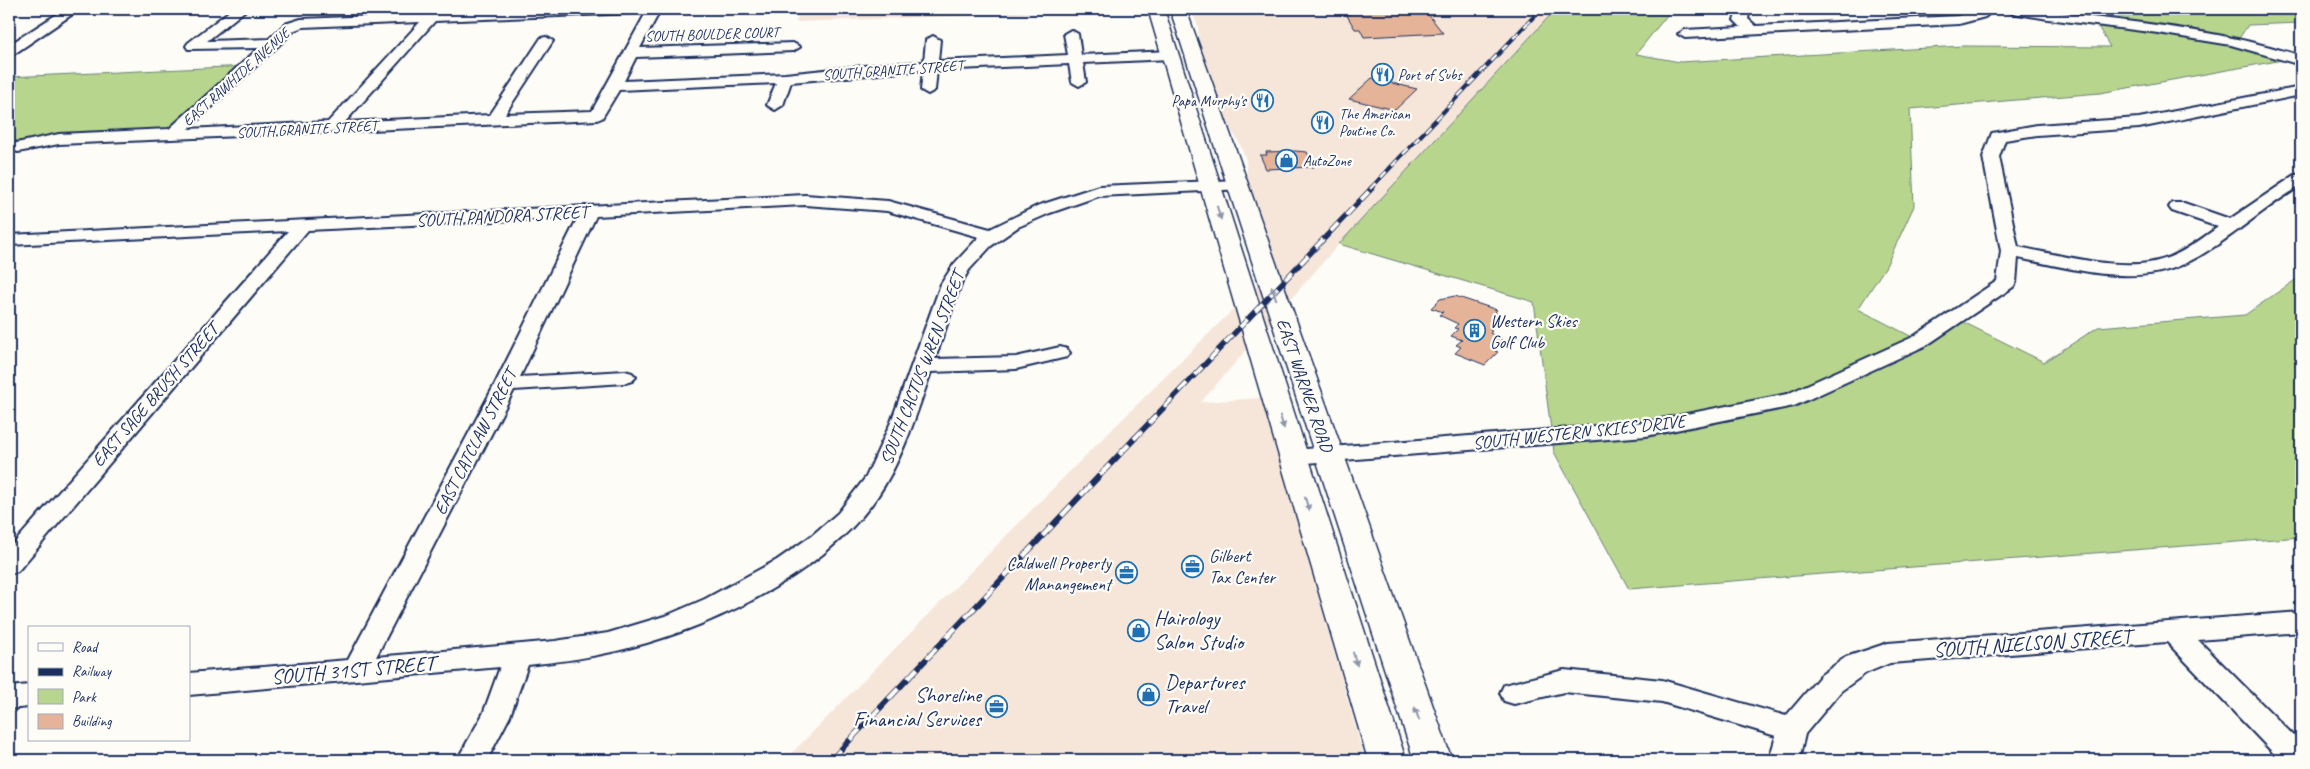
<svg xmlns="http://www.w3.org/2000/svg" width="2310" height="769" font-family="Caveat,sans-serif">
<rect width="100%" height="100%" fill="#fdfcf7"/>
<filter id="ink" filterUnits="userSpaceOnUse"><feTurbulence type="fractalNoise" baseFrequency=".02" numOctaves="2"/><feDisplacementMap in="SourceGraphic" scale="10" xChannelSelector="R" yChannelSelector="G"/><feConvolveMatrix kernelMatrix="1 2 1 2 8 2 1 2 1" color-interpolation-filters="sRGB"/></filter>
<g filter="url(#ink)">
<path fill="#f6e6da" d="M800,9h341l-345,13z
M1191,9h365l-217,235 -138,158 60,-4 104,362h-580l293,-297 199,-197 -29,-83 -2,-23 -7,-18 -14,-21 -26,-75 -1,-19z"/>
<path fill="#b8d58e" stroke="#6a8276" d="M1556,9h116l-36,45 44,8 283,-16 147,1 -14,-24 -84,-14h289v14l-53,2 -12,18 58,15 -194,35 -190,16 4,97 -28,60 -28,43 62,32 35,-23 89,44 54,-35 147,-12 56,-39v261l-672,52 -75,-137 -20,-150 -195,-58z
M248,66l-76,69 -163,6v-18l4,-4h-4v-42z"/>
<path fill="#e5b397" stroke="#1b2f5e" d="M1347,9h77l19,24 -79,4 -4,-8h-5l-9,-15h4z
M1372,78l28,7 17,4 -22,21 -46,-11z
M1295,151l12,1 7,15 -48,2 -6,-14h7l-1,-3z
M1455,296l42,14 -2,2 5,4 -1,5 -9,9 2,1 -2,2 14,8 -9,10 3,1 -13,13 -30,-12 6,-6 -5,-2 6,-5 -11,-4 7,-7 -4,-1 4,-4 -19,-9 4,-3 -12,-4 9,-9z"/>
<g fill="none" stroke-linecap="round" stroke-linejoin="round">
<defs>
<path id="minor" d="M65,9h15l-66,45 -5,1v-10z
M232,9h15l-40,32 62,-2 16,-15 16,-5 245,-10h95l-7,4 -199,8 -90,101 145,-7 51,-77 5,-1 7,4 -48,73 87,-3 56,-102h13l-21,39 153,-5 7,4 -7,4 -157,6 -12,24 161,-7 98,-10 41,-2 2,-22 7,-4 7,4 -2,21 130,-6 -4,-21 7,-4 7,4 3,21 90,-4 7,4 -7,4 -88,4 3,19 -7,4 -7,-4 -3,-18 -132,6 -2,20 -7,4 -7,-4 2,-20 -132,12 -8,23 -8,5 -8,-5 9,-22 -157,7 -17,28 -5,2 -538,24 -41,8 -6,-2 -2,-3 2,-3 47,-10 110,-5 90,-81 -71,1 -2,-3 2,-3zM420,22l-92,100 -140,7 107,-99 8,-3z
M1738,9h12l-2,10 8,7 202,-10 21,-7h16l-10,8 -26,7 -274,14 -7,-4 7,-4 56,-3 -7,-7z
M2005,9c29,-2 58,4 87,8 71,8 141,17 209,39v9l-70,-20 -73,-12 -110,-14 -36,-6z
M2301,87v8l-162,33 -102,7 -32,5 -6,17 19,90c44,8 109,28 152,10 17,-7 33,-19 48,-30l-46,-16 -3,-4 3,-4h12l46,16 65,-44 6,-1v12c-41,23 -74,58 -117,78 -51,24 -114,4 -166,-6l-2,25 -3,4 -86,58 -133,61 -148,30 -353,28 -8,-2 -3,-5 3,-5 8,-2 353,-28 141,-28 126,-57 84,-56 4,-30 -18,-94 9,-24 45,-8 102,-7z
M1238,180l6,1 2,4 -2,4 -145,7 -49,17 -32,14 -27,19 -22,24 -8,14 -26,75 81,-2 44,-10 7,2 3,4 -3,4 -51,12 -85,3c-15,43 -28,87 -54,125 -56,81 -176,136 -270,156 -26,6 -52,9 -79,12l-18,51 -23,44h-30l26,-46 17,-47 -311,28v-22l159,-13 147,-276 83,-167 -270,13 -290,341 -9,3v-25l279,-318 -279,14v-10l796,-40 83,6 102,28 47,-23 62,-20zM805,205l82,6 92,26 -25,27 -13,20 -50,138 -25,55 -28,36 -28,24 -33,23 -72,39 -37,16 -60,18 -53,8 -179,16 138,-267 111,-7 7,-2 4,-4 -4,-4 -7,-2 -105,6 76,-161z
M2301,612v20l-103,8 103,103v17h-21l-113,-118 -277,21 -24,10 -25,18 -36,43 -6,26h-30l7,-24 -114,-34 -98,-10 -50,12 -10,-3 -4,-8 4,-8 60,-15 98,10 124,36 35,-41 25,-18 42,-14z
M29,685v22l-20,2v-22z"/>
<path id="major" d="M1148,9h16l242,751h-38z
M1170,9h16l266,751h-38z"/>
</defs>
<use href="#minor" stroke="#1b2f5e" stroke-width="4"/>
<use href="#major" stroke="#1b2f5e" stroke-width="3"/>
<use href="#minor" fill="#fdfcf7" fill-rule="evenodd"/>
<use href="#major" fill="#fdfcf7" fill-rule="evenodd"/>
<defs>
<path id="rail-far2" d="M1370,189l171,-180"/>
<path id="rail-far1" d="M1134,439l238,-251"/>
<path id="rail" d="M831,760l304,-322"/>
</defs>
<use href="#rail-far2" stroke="#1b2f5e" stroke-width="4"/>
<use href="#rail-far1" stroke="#1b2f5e" stroke-width="5.5"/>
<use href="#rail" stroke="#1b2f5e" stroke-width="6"/>
<use href="#rail-far2" stroke="#fdfcf7" stroke-width="2.5" stroke-dasharray="8" stroke-linecap="butt"/>
<use href="#rail-far1" stroke="#fdfcf7" stroke-width="4" stroke-dasharray="11" stroke-linecap="butt"/>
<use href="#rail" stroke="#fdfcf7" stroke-width="4.5" stroke-dasharray="14" stroke-linecap="butt"/>
</g>
<defs><path id="oneway-solid" d="M-6-.8H1V-3.2L6.5 0L1 3.2V.8H-6Z" transform="scale(1.25)"/></defs>
<g fill="#8c96aa">
<use href="#oneway-solid" transform="translate(1219 213) rotate(73)"/>
<use href="#oneway-solid" transform="translate(1274 293) rotate(-109)"/>
<use href="#oneway-solid" transform="translate(1282 422) rotate(73)"/>
<use href="#oneway-solid" transform="translate(1307 504) rotate(73)"/>
<use href="#oneway-solid" transform="translate(1355 659) rotate(73)"/>
<use href="#oneway-solid" transform="translate(1417 714) rotate(-109)"/>
</g>
</g>
<defs>
<symbol id="restaurant-ring" viewBox="-11 -11 22 22"><circle r="9.5" fill="#fdfcf7" stroke="#1f6fb2" stroke-width="1.5"/><path d="M-5-6h1v4h1v-4h1v4h1v-4h1v5L-1.5 .5V6h-2V.5L-5-1ZM5-6V6H3V1.5H1.5Q1.5-4 5-6Z" fill="#1f6fb2"/></symbol>
<symbol id="shop-ring" viewBox="-11 -11 22 22"><circle r="9.5" fill="#fdfcf7" stroke="#1f6fb2" stroke-width="1.5"/><path d="M-5-2.5h2.3a2.7 3.5 0 0 1 5.4 0H5L5.5 6h-11ZM-1.5-2.5h3a1.5 2.3 0 0 0-3 0Z" fill="#1f6fb2"/></symbol>
<symbol id="building-ring" viewBox="-11 -11 22 22"><circle r="9.5" fill="#fdfcf7" stroke="#1f6fb2" stroke-width="1.5"/><path d="M-4-6H4V6H1V3H-1V6H-4ZM-2.5-4.3h1.7v1.8h-1.7ZM.8-4.3h1.7v1.8H.8ZM-2.5-1h1.7V.8h-1.7ZM.8-1h1.7V.8H.8Z" fill="#1f6fb2"/></symbol>
<symbol id="office-ring" viewBox="-11 -11 22 22"><circle r="9.5" fill="#fdfcf7" stroke="#1f6fb2" stroke-width="1.5"/><path d="M-6-3h4V-5.5h4V-3h4V5H-6ZM-1-4.5V-3h2v-1.5ZM-6 0V1H6V0Z" fill="#1f6fb2"/></symbol>
</defs>
<g fill-rule="evenodd">
<use href="#restaurant-ring" x="1370" y="62" width="25" height="25"/>
<use href="#restaurant-ring" x="1250" y="88" width="25" height="25"/>
<use href="#restaurant-ring" x="1310" y="110" width="25" height="25"/>
<use href="#shop-ring" x="1274" y="148" width="25" height="25"/>
<use href="#building-ring" x="1462" y="318" width="25" height="25"/>
<use href="#office-ring" x="1180" y="554" width="25" height="25"/>
<use href="#office-ring" x="1114" y="560" width="25" height="25"/>
<use href="#shop-ring" x="1126" y="618" width="25" height="25"/>
<use href="#shop-ring" x="1136" y="682" width="25" height="25"/>
<use href="#office-ring" x="984" y="694" width="25" height="25"/>
</g>
<g text-anchor="middle" stroke-width="4.5" stroke-linejoin="round" paint-order="stroke">
<g font-size="15" fill="#1b2f5e" stroke="#fdfcf7">
<text transform="translate(712 34) rotate(-2)" y="5">SOUTH BOULDER COURT</text>
<text transform="translate(893 70) rotate(-4)" y="5">SOUTH GRANITE STREET</text>
<text transform="translate(236 77) rotate(-42)" y="5">EAST RAWHIDE AVENUE</text>
<text transform="translate(307 129) rotate(-3)" y="5">SOUTH GRANITE STREET</text>
</g>
<g font-size="15" fill="#1b2f5e" stroke="#fdfcf7" text-anchor="start">
<text x="1398" y="80">Port of Subs</text>
<text x="1246" y="106" text-anchor="end">Papa Murphy's</text>
<text x="1339" y="119">The American<tspan x="1339" dy="17">Poutine Co.</tspan></text>
<text x="1303" y="166">AutoZone</text>
</g>
<g font-size="18" fill="#1b2f5e" stroke="#fdfcf7">
<text transform="translate(502 216) rotate(-3)" y="6">SOUTH PANDORA STREET</text>
<text transform="translate(922 368) rotate(-69)" y="6">SOUTH CACTUS WREN STREET</text>
<text transform="translate(1305 385) rotate(71)" y="6">EAST WARNER ROAD</text>
<text transform="translate(155 395) rotate(-49)" y="6">EAST SAGE BRUSH STREET</text>
<text transform="translate(1579 432) rotate(-6)" y="6">SOUTH WESTERN SKIES DRIVE</text>
<text transform="translate(475 442) rotate(-63)" y="6">EAST CATCLAW STREET</text>
</g>
<g font-size="18" fill="#1b2f5e" stroke="#fdfcf7" text-anchor="start">
<text x="1490" y="327">Western Skies<tspan x="1490" dy="21">Golf Club</tspan></text>
<text x="1209" y="562">Gilbert<tspan x="1209" dy="21">Tax Center</tspan></text>
<text x="1111" y="569" text-anchor="end">Caldwell Property<tspan x="1111" dy="21">Manangement</tspan></text>
</g>
<g font-size="21" fill="#1b2f5e" stroke="#fdfcf7" text-anchor="start">
<text x="1154" y="625">Hairology<tspan x="1154" dy="24">Salon Studio</tspan></text>
<text x="1165" y="689">Departures<tspan x="1165" dy="24">Travel</tspan></text>
<text x="981" y="702" text-anchor="end">Shoreline<tspan x="981" dy="24">Financial Services</tspan></text>
</g>
<g font-size="21" fill="#1b2f5e" stroke="#fdfcf7">
<text transform="translate(2032 643) rotate(-4)" y="7">SOUTH NIELSON STREET</text>
<text transform="translate(353 670) rotate(-5)" y="7">SOUTH 31ST STREET</text>
</g>
</g>
<rect width="2310" height="769" fill="none" stroke="#fdfcf7" stroke-width="30"/>
<rect x="15" y="15" width="2280" height="739" fill="none" stroke="#1b2f5e" stroke-width="2" filter="url(#ink)"/>
<rect x="28" y="626" width="162" height="115" fill="#fdfcf7" stroke="#a3aaba"/>
<rect x="38" y="643" width="25" height="8" fill="#fdfcf7" stroke="#a3aaba"/>
<text x="72" y="652" font-size="15" fill="#1b2f5e">Road</text>
<rect x="38" y="668" width="25" height="8" fill="#1b2f5e" stroke="#a3aaba"/>
<text x="72" y="676" font-size="15" fill="#1b2f5e">Railway</text>
<rect x="38" y="689" width="25" height="15" fill="#b8d58e" stroke="#a3aaba"/>
<text x="72" y="702" font-size="15" fill="#1b2f5e">Park</text>
<rect x="38" y="714" width="25" height="15" fill="#e5b397" stroke="#a3aaba"/>
<text x="72" y="726" font-size="15" fill="#1b2f5e">Building</text>
</svg>
